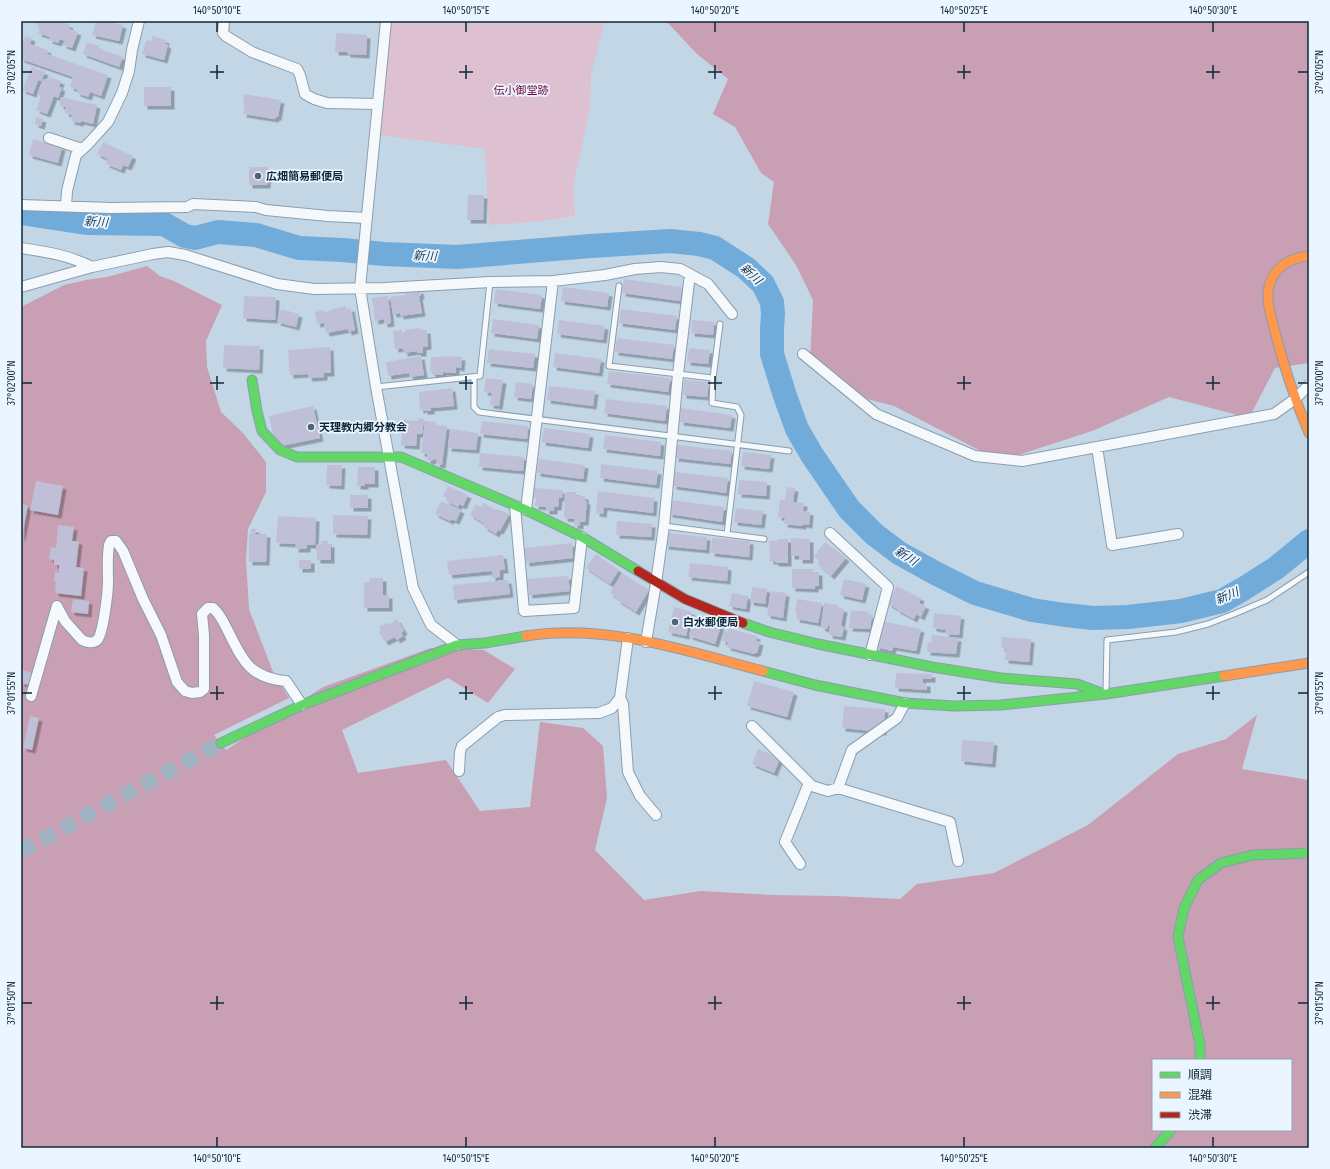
<svg xmlns="http://www.w3.org/2000/svg" width="1330" height="1169" font-family="'Fira Sans Condensed','Noto Sans JP',sans-serif">
<defs>
<filter id="shadow"><feDropShadow dx="3.5" dy="3.5" stdDeviation="0" flood-color="#0004"/></filter>
</defs>
<rect width="100%" height="100%" fill="#c3d6e6"/>
<path fill="#ddc1d0" d="M391,21h214l-14,53 -1,33 -17,80 2,29 -43,6 -43,3 -4,-76 -105,-14z"/>
<path fill="#c89fb3" fill-rule="evenodd" d="M666,21h643v342l-34,5 -26,50 -80,-21 -77,34 -92,30 -106,-55 -46,-12 -38,-32 3,-62 -17,-35 -28,-41 6,-42 -13,-9 -26,-46 -22,-13 15,-35 -31,-25z
M147,266l13,10 14,5 48,24 -16,36 1,26 14,45 22,21 23,29v30l-18,37 -2,31 3,49 24,63 16,26 -75,37 12,15 97,-63 108,-39 53,2 31,19 -27,34 -40,-25 -106,52 16,43 88,-13 34,51 50,-4 10,-85 43,6 20,18 4,52 -12,52 49,50 57,-9 70,4 64,1 65,3 17,-15 77,-11 94,-48 90,-71 48,-15 31,-24 -15,54 67,11v368h-1288v-841l43,-22 22,-5 21,-3zM1153,1060h138v70h-138z"/>
<g fill="none" stroke-linecap="round" stroke-linejoin="round">
<path stroke="#70abd9" stroke-width="24" d="M21,213l65,10 78,1 21,12 10,2 23,-6 38,3 43,13 44,2 41,4 73,3 134,-11 79,-5 29,3 16,4 31,20 17,16 9,18 1,12 -1,15v25l13,42 12,33 15,26 37,54 25,25 25,19 38,21 38,19 57,17 33,5 28,3 35,-1 53,-6 41,-10 21,-12 33,-21 33,-27"/>
</g>
<path fill="#bfc0d7" filter="url(#shadow)" d="M37,21h22l11,4 -1,4 9,3 -6,16 -9,-3 2,-4 -5,-2 -2,4 -9,-3 1,-3 -12,-4 2,-7 -5,-2z
M96,21h10l17,4 -4,16 -27,-6z
M336,33l31,2 -1,20 -19,-1v-2h-12z
M25,36l7,2 -2,6 18,6 -1,4 61,21 -7,21 -11,-4 -2,5 -11,-4 1,-3 -8,-3 3,-10 -52,-18v-10z
M153,36l13,4 -1,4 3,1 -4,15 -22,-6 4,-14 5,1z
M87,42l12,4 -1,2 25,9 -4,10 -36,-13z
M32,67l13,5 -4,9 -3,-1 -5,14 -11,-4z
M49,77l12,4 -2,6 3,1 -4,10 -4,-2 -7,18 -11,-4 5,-14 -4,-1 6,-16 5,1z
M144,87h27v19h-27z
M244,94l37,6 -3,17h-2l-1,2 -32,-5 2,-9h-2z
M61,97l36,8 -4,19 -12,-3 -1,2 -9,-2 1,-6 -7,-2 1,-6 -6,-1z
M36,117l7,2 -2,7 -6,-2z
M33,139l29,8 -4,16 -29,-8z
M103,142l30,14 -5,11 -5,-2 -2,5 -15,-6 2,-5 -11,-5z
M249,167h19l-1,18h-18z
M468,195h16l-1,25h-16z
M624,279l58,8 -2,14 -58,-8z
M563,287l46,6 -2,14 -46,-6z
M496,289l46,6 -2,14 -46,-6z
M420,290l1,6h-2l3,17 -22,3v-3l-7,1 -3,-17 15,-2v-2z
M244,296l32,1 -1,23 -32,-2z
M388,296l3,27 -7,1v-5l-9,2 -3,-23z
M346,306v3l5,-1 4,22 -7,2v-3l-22,4 -2,-10 -7,1 -2,-12 9,-2v2l9,-2v-1z
M281,309l18,5 -3,13 -19,-5z
M621,309l56,7 -2,14 -56,-7z
M493,319l46,6 -2,14 -46,-6z
M559,320l46,6 -2,14 -46,-6z
M692,320l22,2 -1,13 -22,-2z
M420,328v2h7l1,16 -5,1v6h-6v-2l-13,2v-3h-2v-2l-7,1 -2,-18 9,-1v3l3,-1v-2z
M617,338l57,7 -2,14 -57,-7z
M224,345l36,1 -1,24 -36,-2z
M330,347l1,26h-7v4l-15,1 -1,-4 -18,1 -2,-25z
M689,348l21,2 -2,14 -21,-2z
M489,349l46,5 -2,14 -46,-5z
M555,353l46,6 -2,14 -46,-6z
M421,356l3,19 -14,2 -1,-4 -21,3 -2,-14z
M442,356l20,1 -1,11 -5,-1v6l-13,-1v3l-11,-1v-2l-2,-1 1,-14h11z
M609,371l61,7 -2,14 -61,-8z
M486,378l17,2 -4,26 -9,-1 2,-12 -8,-1z
M684,380l25,2 -2,15 -24,-2z
M516,382l17,2 -2,15 -17,-2z
M549,386l46,5 -2,15 -46,-6z
M452,388l2,18 -23,2v3h-7v-2l-4,1 -1,-18z
M606,399l61,7 -2,15 -61,-8z
M313,406l7,32 -44,9 -7,-31z
M681,408l51,7 -2,13 -50,-6z
M418,418l6,1 -2,15h-5l-1,12 -15,-1 2,-25 15,1z
M425,421l11,1v3l11,1 -5,39 -6,-1 1,-4 -4,-1 -1,2 -5,-1v-6l-6,-1z
M482,421l46,5 -1,13 -47,-5z
M544,428l46,6 -2,14 -46,-6z
M450,429l28,4 -2,17 -28,-2z
M605,435l56,7 -1,14 -57,-7z
M677,445l55,6 -2,13 -55,-6z
M743,452l28,3 -2,14 -28,-3z
M480,453l44,4 -1,14 -44,-4z
M539,459l46,6 -2,14 -46,-6z
M601,464l57,7 -2,14 -56,-7z
M327,465h15l-1,21 -15,-1z
M358,467h17v17h-10v2h-8z
M675,472l53,6 -2,15 -53,-7z
M739,480l28,2 -1,14 -28,-2z
M36,481l27,5 -5,29 -28,-5z
M448,486l20,9 -5,11 -4,-2 -1,3 -12,-6 1,-3 -4,-2z
M787,487l8,1 -2,14 11,1 -1,8 7,1 -1,13 -6,-1v2l-19,-2 1,-6 -7,-1 2,-17h5z
M534,488l29,2 -1,8h-3l-1,9h-4v4h-8v-4l-11,-1 1,-8h-3z
M598,491l56,7 -1,15 -49,-6 -1,7 -7,-1z
M565,492h11v4h9v5h2l-2,21h-5v4l-6,-1v-6l-10,-1z
M350,495h18v13h-18z
M671,500l53,7 -2,15 -53,-8z
M441,501l20,9 -5,11 -5,-2 -1,2 -15,-7z
M483,503l14,7 1,-1 11,5 -9,17 -2,-1 -2,4 -12,-7 1,-3 -15,-9 6,-11 5,3z
M21,504l7,1 -6,32h-1z
M736,508l27,3 -2,14 -27,-3z
M333,515l35,1 -1,19 -34,-1z
M278,516l38,2 -1,27h-8v4h-12l1,-5 -20,-1z
M617,521l35,3 -1,13 -35,-2z
M58,525l16,2 -2,14h7l-3,26 8,1 -3,28 -26,-3 1,-11 -2,-1 1,-9 4,1v-8h-5v-5l-5,-1 2,-12 5,1z
M251,529h5l-1,5h12l-1,28h-17v-28h2z
M667,533l40,4 -1,13 -41,-4z
M712,538l38,3 -1,16 -38,-4z
M791,538l19,1v21h-11v-4h-8z
M777,539h11v24h-13v-2h-5l-1,-20h8z
M321,541h7v3h3v16h-14l-1,-15 5,-1z
M825,542l21,16 -15,18 -14,-12 3,-3 -6,-5z
M572,543l1,15 -47,5 -2,-15z
M596,554l23,16 -9,14 -24,-16z
M503,555l2,15h-5v7l-8,1v-7l-43,4 -2,-14z
M299,560h12v9h-12z
M690,563l38,4 -1,14 -39,-4z
M792,569h21v3h6v14h-4v3l-23,-1z
M622,573l27,17 -13,22 -19,-12 1,-2 -8,-5z
M568,576l2,15 -41,4 -2,-16z
M369,578h14v17h6v13h-25v-26h6z
M844,579l22,5 -4,16 -22,-5z
M508,580l2,14 -56,6 -1,-15z
M897,586l24,12 -2,5 7,3 -5,11 -5,-3 -2,5 -17,-9v-1l-9,-5z
M752,587l15,2 -2,15 -15,-2z
M771,591l15,2 -3,25 -16,-3z
M732,593l16,3 -2,13 -17,-3z
M73,599l16,2 -1,13 -17,-2z
M797,599l25,4 -4,20 -22,-4 1,-6h-2z
M824,603l14,2v3l6,1 -3,17 3,1 -2,10 -13,-2 1,-9h-2l-1,3 -5,-1v-2h-1z
M674,607l18,5 -6,24 -18,-4z
M851,610l18,2 -1,3h4l-2,14 -21,-1z
M934,613l27,3 -2,19 -14,-1 1,-4 -13,-2z
M694,616l17,5 -1,2 11,3 -6,18 -26,-8z
M397,619l7,12 -3,2 2,3 -6,4 -2,-3 -10,5 -6,-10 2,-1 -2,-4 8,-4 1,2z
M881,621l40,8 -5,22 -23,-4 -1,4 -16,-4z
M728,628l29,8 -1,5 4,1 -3,11h-2l-1,1 -27,-7 1,-5 -6,-1 2,-10 3,1z
M932,635l26,3 -2,16 -29,-2 1,-10 3,1z
M1002,637l29,2 -2,23 -24,-2 1,-11 -5,-1z
M21,670l11,3 -3,12 -8,-2z
M896,673l36,1v5h-9v4h4v7l-32,-2z
M754,681l40,11 -7,25 -40,-11z
M844,706l41,3 -2,23 -41,-4z
M30,716l9,2 -7,32 -9,-2z
M962,740l32,2 -2,22 -31,-3z
M758,749l22,9 -6,15 -22,-9z"/>
<g fill="none" stroke-linecap="round" stroke-linejoin="round">
<path stroke="#9fb3c3" stroke-width="15" stroke-dasharray="15 8" stroke-linecap="butt" d="M21,851l200,-108"/>
<defs>
<path id="lane" d="M619,286l-10,80 104,12
M720,324l-7,54 -1,25 25,4 4,8 -14,119
M474,377v30l5,5 310,39
M376,387l104,-11 10,-94
M664,526l100,13
M1106,693l1,-53 69,-8 32,-8 26,-10 33,-14 42,-28"/>
<path id="street" d="M224,21l-1,12 3,3 26,16 45,17 3,6 5,19 9,5 13,4 51,1
M386,21l-26,267 16,99 37,201 18,37 26,20
M49,138l33,11
M21,205l90,3 76,-1 6,-3 63,3 10,3 62,6 39,2
M66,206l1,-15 9,-36 12,-11 20,-22 14,-29 7,-22 3,-21 7,-29
M21,248c26,4 47,7 71,19
M21,287l71,-20 61,-13 15,-2 17,3 92,29 37,5 71,-1 105,-6 63,-1 52,-6 30,-6 26,-2 19,2 28,15 24,30
M803,354l73,60 99,42 47,5 252,-47 21,-15 14,-14
M1097,447l15,98 66,-11
M515,506l9,105 50,-3 8,-71
M526,510l27,-229
M830,533l58,54 -18,68
M646,642l10,-59 8,-57 14,-152 12,-100
M31,696l26,-90 8,15 17,19c4,2 11,4 15,0 6,-4 11,-49 11,-58 0,-12 -1,-25 1,-37l2,-4h5l7,10 20,48 18,36 16,47 8,9 7,2 8,-1 4,-3v-54l-2,-21 6,-6h5c7,6 10,13 14,21 15,29 21,49 59,52l16,24
M620,698l3,6 5,68 12,24 16,19
M752,726l60,60 16,5 10,-3 14,-38 45,-32 8,-15
M459,771l1,-19 2,-6 36,-29 7,-2 94,-2 13,-5 8,-10 8,-60
M838,788l112,34 8,39
M800,864l-15,-22 24,-59"/>
<path id="fast" d="M252,380l5,31 5,20 18,19 17,7h104l125,53 56,27 56,34
M743,623l26,9 49,12 114,23 69,11 76,6 24,9
M763,671l52,14 90,18 49,3 47,-1 105,-11 118,-18
M221,743l81,-38 155,-60 28,-2 41,-7
M1200,1060v-15l-22,-108 6,-29 14,-28 23,-17 32,-8 56,-2
M1155,1148l16,-18"/>
<path id="slow" d="M1309,256c-22,2 -39,14 -41,37 -1,13 4,27 7,39 9,35 20,68 34,101
M526,636c80,-13 160,15 237,35
M1224,676l85,-13"/>
<path id="jam" d="M638,571l47,28 58,24"/>
</defs>
<use href="#lane" stroke="#8a9eae" stroke-width="7"/>
<use href="#street" stroke="#8a9eae" stroke-width="12"/>
<use href="#fast" stroke="#8a9eae" stroke-width="11"/>
<use href="#slow" stroke="#8a9eae" stroke-width="11"/>
<use href="#jam" stroke="#8a9eae" stroke-width="11"/>
<use href="#lane" stroke="#f6f9fb" stroke-width="5"/>
<use href="#street" stroke="#f6f9fb" stroke-width="10"/>
<use href="#fast" stroke="#63d668" stroke-width="9"/>
<use href="#slow" stroke="#ff974d" stroke-width="9"/>
<use href="#jam" stroke="#b3261e" stroke-width="9"/>
</g>
<path fill="none" stroke="#0f2739" stroke-width="1.5" d="M217,22v10M466,22v10M715,22v10M964,22v10M1213,22v10M217,65v14M466,65v14M715,65v14M964,65v14M1213,65v14M22,72h10M210,72h14M459,72h14M708,72h14M957,72h14M1206,72h14M1298,72h10M217,376v14M466,376v14M715,376v14M964,376v14M1213,376v14M22,383h10M210,383h14M459,383h14M708,383h14M957,383h14M1206,383h14M1298,383h10M217,686v14M466,686v14M715,686v14M964,686v14M1213,686v14M22,693h10M210,693h14M459,693h14M708,693h14M957,693h14M1206,693h14M1298,693h10M217,996v14M466,996v14M715,996v14M964,996v14M1213,996v14M22,1003h10M210,1003h14M459,1003h14M708,1003h14M957,1003h14M1206,1003h14M1298,1003h10M217,1137v10M466,1137v10M715,1137v10M964,1137v10M1213,1137v10"/>
<g fill="#4e6476" stroke="#eaf5ff" stroke-width="1.5">
<circle cx="258" cy="176" r="4"/>
<circle cx="311" cy="427" r="4"/>
<circle cx="675" cy="622" r="4"/>
</g>
<g text-anchor="middle" stroke-width="3.5" stroke-linejoin="round" paint-order="stroke">
<g font-size="11" fill="#760135" stroke="#eaf5ff">
<text x="521" y="94">伝小御堂跡</text>
</g>
<g font-size="11" font-weight="bold" fill="#0f2739" stroke="#eaf5ff" text-anchor="start">
<text x="266" y="180">広畑簡易郵便局</text>
<text x="319" y="431">天理教内郷分教会</text>
<text x="683" y="626">白水郵便局</text>
</g>
<g font-size="12" font-style="italic" fill="#1a3a53" stroke="#eaf5ff">
<text transform="translate(96 222) rotate(3)" y="4">新川</text>
<text transform="translate(425 256) rotate(2)" y="4">新川</text>
<text transform="translate(751 274) rotate(42)" y="4">新川</text>
<text transform="translate(906 556) rotate(32)" y="4">新川</text>
<text transform="translate(1227 596) rotate(-23)" y="4">新川</text>
</g>
</g>
<rect width="1330" height="1169" fill="none" stroke="#eaf5ff" stroke-width="44"/>
<rect x="1152" y="1059" width="140" height="72" fill="#eaf5ff" stroke="#92a3b0"/>
<rect x="1160" y="1072" width="20" height="6" fill="#63d668" stroke="#92a3b0"/>
<text x="1188" y="1079" font-size="12" fill="#0f2739">順調</text>
<rect x="1160" y="1092" width="20" height="6" fill="#ff974d" stroke="#92a3b0"/>
<text x="1188" y="1099" font-size="12" fill="#0f2739">混雑</text>
<rect x="1160" y="1112" width="20" height="6" fill="#b3261e" stroke="#92a3b0"/>
<text x="1188" y="1119" font-size="12" fill="#0f2739">渋滞</text>
<rect x="22" y="22" width="1286" height="1125" fill="none" stroke="#0f2739" stroke-width="1.5"/>
<g font-size="10" text-anchor="middle" fill="#0f2739">
<text x="217" y="14">140°50'10"E</text>
<text x="466" y="14">140°50'15"E</text>
<text x="715" y="14">140°50'20"E</text>
<text x="964" y="14">140°50'25"E</text>
<text x="1213" y="14">140°50'30"E</text>
<text transform="translate(11 72) rotate(-90)" y="4">37°02'05"N</text>
<text transform="translate(1319 72) rotate(-90)" y="4">37°02'05"N</text>
<text transform="translate(11 383) rotate(-90)" y="4">37°02'00"N</text>
<text transform="translate(1319 383) rotate(-90)" y="4">37°02'00"N</text>
<text transform="translate(11 693) rotate(-90)" y="4">37°01'55"N</text>
<text transform="translate(1319 693) rotate(-90)" y="4">37°01'55"N</text>
<text transform="translate(11 1003) rotate(-90)" y="4">37°01'50"N</text>
<text transform="translate(1319 1003) rotate(-90)" y="4">37°01'50"N</text>
<text x="217" y="1162">140°50'10"E</text>
<text x="466" y="1162">140°50'15"E</text>
<text x="715" y="1162">140°50'20"E</text>
<text x="964" y="1162">140°50'25"E</text>
<text x="1213" y="1162">140°50'30"E</text>
</g>
</svg>
